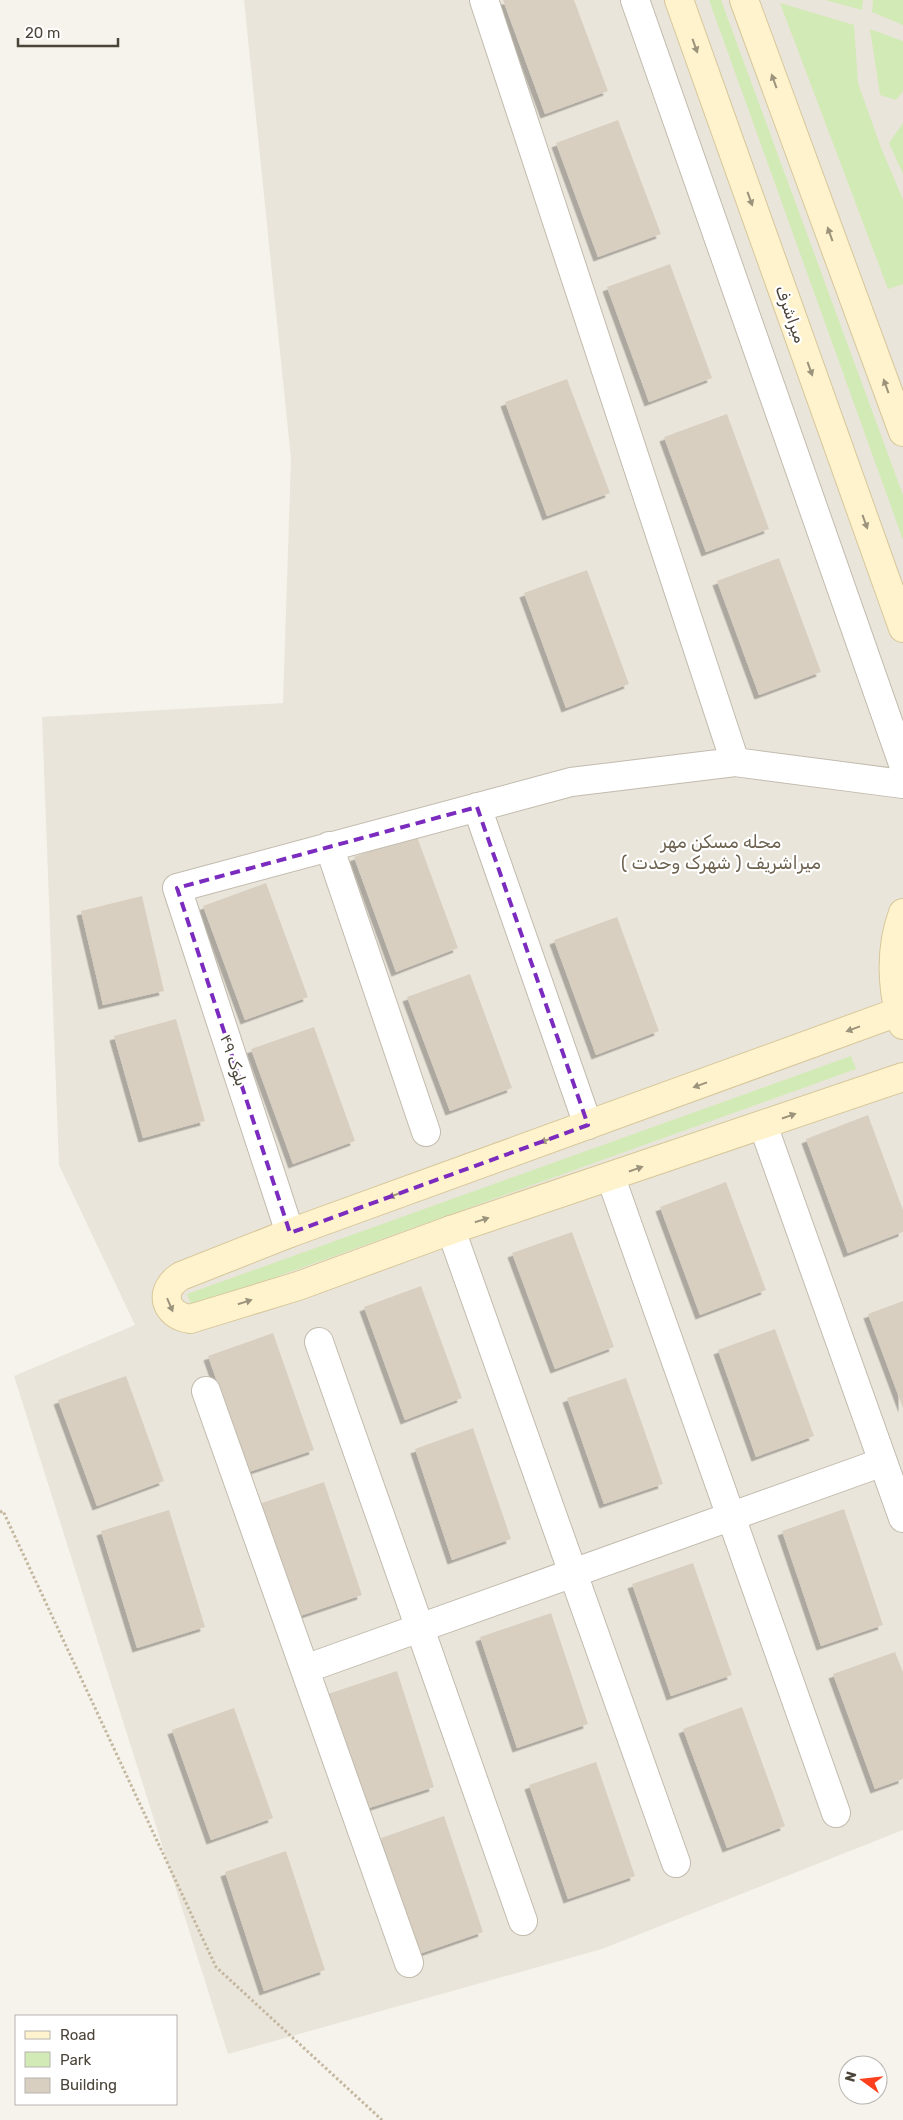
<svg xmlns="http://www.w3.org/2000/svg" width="903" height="2120" font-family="Rubik,Cairo,sans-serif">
<defs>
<filter id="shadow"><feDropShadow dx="-4.5" dy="4.5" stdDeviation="0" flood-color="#0004"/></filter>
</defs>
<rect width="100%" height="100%" fill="#f6f3ec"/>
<path fill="#eae5da" d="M244,0h659v1830l-301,119 -374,105 -214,-678 121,-51 -76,-160 -17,-448 241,-14 8,-244z"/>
<path fill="#d2eab5" d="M709,0h12l182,495v45z
M825,0h38l-1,10z
M873,0h30v25l-31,-13z
M780,3l74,22 4,58 22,62 23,55v84l-15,5z
M870,29l33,12v50l-7,9 -16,-5z
M903,123v51l-14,-31z
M851,1056l5,13 -664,238 -5,-13z"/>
<path fill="#d8cfc1" filter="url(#shadow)" d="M503,0h71l34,91 -63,23z
M618,120l43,114 -63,23 -42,-114z
M670,264l42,114 -63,24 -42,-115z
M567,379l43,114 -63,23 -42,-114z
M727,414l42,115 -63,23 -42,-115z
M779,558l42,114 -62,23 -42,-114z
M587,570l42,114 -63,24 -42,-115z
M416,834l42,114 -62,24 -42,-115z
M266,883l42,114 -63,23 -42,-114z
M142,896l22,95 -61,14 -22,-94z
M617,917l42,114 -63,24 -42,-115z
M470,974l42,114 -62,23 -43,-114z
M176,1019l29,102 -62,17 -29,-102z
M314,1027l41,114 -62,23 -42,-115z
M868,1115l35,95v22l-55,21 -42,-114z
M726,1182l40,108 -66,25 -40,-108z
M572,1232l42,115 -59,22 -43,-116z
M421,1286l41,112 -57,22 -41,-113z
M903,1301v107l-35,-94z
M775,1329l39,107 -58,21 -38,-107z
M273,1333l41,117 -65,22 -41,-116z
M126,1376l38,105 -67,25 -39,-106z
M626,1378l37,106 -59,20 -37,-106z
M473,1428l38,111 -59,21 -37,-111z
M324,1482l38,113 -65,22 -38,-113z
M844,1509l39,116 -62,21 -39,-115z
M169,1510l36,117 -68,21 -36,-117z
M693,1563l39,112 -61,21 -39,-112z
M551,1613l37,111 -71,24 -37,-111z
M895,1652l8,20v107l-28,10 -42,-115z
M397,1671l37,116 -68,22 -38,-115z
M742,1707l43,119 -58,22 -44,-119z
M234,1708l39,110 -62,22 -39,-110z
M596,1762l39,114 -67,23 -39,-114z
M444,1816l39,116 -64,22 -38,-116z
M286,1851l39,119 -61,21 -39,-119z"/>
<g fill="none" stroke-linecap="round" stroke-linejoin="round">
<defs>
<path id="street" d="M484,0l251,762
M635,0l268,764
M477,807l111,318
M329,846l97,286
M763,1125l140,393
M611,1178l225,635
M451,1230l225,633
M290,1233l-113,-345 394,-106 164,-20 168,22
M319,1342l204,579
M206,1391l203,572
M305,1669l578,-207"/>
<path id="secondary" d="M679,0l224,628
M744,0l159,432
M903,913c-13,34 -12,77 0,112
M898,1012l-608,221 -109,43c-23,14 -17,39 9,43l108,-33 153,-56 452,-153"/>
</defs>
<use href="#street" stroke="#c2bbae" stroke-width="30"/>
<use href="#secondary" stroke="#d6c79b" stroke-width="30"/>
<path stroke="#c4b79f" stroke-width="3" stroke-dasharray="2.5 2.5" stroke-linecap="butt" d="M0,1512l3,-1 213,456 166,153"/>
<use href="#street" stroke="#fff" stroke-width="28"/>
<use href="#secondary" stroke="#fff3cd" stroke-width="28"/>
</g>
<defs><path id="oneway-solid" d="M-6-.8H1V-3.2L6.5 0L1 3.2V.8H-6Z" transform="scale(1.25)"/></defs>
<g fill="#9c937c">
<use href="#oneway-solid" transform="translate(695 46) rotate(70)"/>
<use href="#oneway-solid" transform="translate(774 81) rotate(-110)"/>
<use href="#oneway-solid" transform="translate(750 199) rotate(70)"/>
<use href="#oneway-solid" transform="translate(830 234) rotate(-110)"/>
<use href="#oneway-solid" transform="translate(810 369) rotate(70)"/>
<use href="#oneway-solid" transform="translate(886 386) rotate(-110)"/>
<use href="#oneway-solid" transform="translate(865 522) rotate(70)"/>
<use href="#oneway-solid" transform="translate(853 1029) rotate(160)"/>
<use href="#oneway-solid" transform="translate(700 1085) rotate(160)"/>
<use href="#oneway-solid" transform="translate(789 1116) rotate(-19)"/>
<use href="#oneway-solid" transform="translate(547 1140) rotate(160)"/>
<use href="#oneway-solid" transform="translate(636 1169) rotate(-19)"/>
<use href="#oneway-solid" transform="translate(395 1195) rotate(160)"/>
<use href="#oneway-solid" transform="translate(482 1220) rotate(-18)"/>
<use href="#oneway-solid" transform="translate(245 1302) rotate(-17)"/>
<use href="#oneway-solid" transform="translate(170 1305) rotate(67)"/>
</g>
<path fill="none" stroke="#7b2cbf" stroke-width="4" stroke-dasharray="10 6" stroke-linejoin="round" d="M477,807l111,318 -298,108 -113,-345z"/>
<g text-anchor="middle" stroke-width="4.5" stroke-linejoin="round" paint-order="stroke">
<g font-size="16" fill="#4b4439" stroke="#fff">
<text transform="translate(791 314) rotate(70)" y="6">میراشرف</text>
<text transform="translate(234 1060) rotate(72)" y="6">بلوک ۴۹</text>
</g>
<g font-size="18" fill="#6e6250" stroke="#fff">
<text x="721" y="848">محله مسکن مهر<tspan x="721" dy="21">میراشریف ( شهرک وحدت )</tspan></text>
</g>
</g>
<rect x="15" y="2015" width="162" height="90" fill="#ffffff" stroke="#b7b4b0"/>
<rect x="25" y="2031" width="25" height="8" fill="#fff3cd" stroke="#b7b4b0"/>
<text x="60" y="2040" font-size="15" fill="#4b4439">Road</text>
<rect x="25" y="2052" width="25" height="15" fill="#d2eab5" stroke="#b7b4b0"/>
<text x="60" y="2065" font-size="15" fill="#4b4439">Park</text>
<rect x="25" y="2078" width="25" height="15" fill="#d8cfc1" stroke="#b7b4b0"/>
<text x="60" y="2090" font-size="15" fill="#4b4439">Building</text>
<g transform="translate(863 2080) rotate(285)"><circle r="24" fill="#ffffff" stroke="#b7b4b0"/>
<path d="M0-4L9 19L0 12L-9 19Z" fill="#fc3f1d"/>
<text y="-8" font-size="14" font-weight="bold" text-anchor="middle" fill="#4b4439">N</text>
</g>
<path d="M18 38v8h100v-8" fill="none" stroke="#4b4439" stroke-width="2.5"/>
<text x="25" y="38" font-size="15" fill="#4b4439" stroke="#ffffff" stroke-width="4" paint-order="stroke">20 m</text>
</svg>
